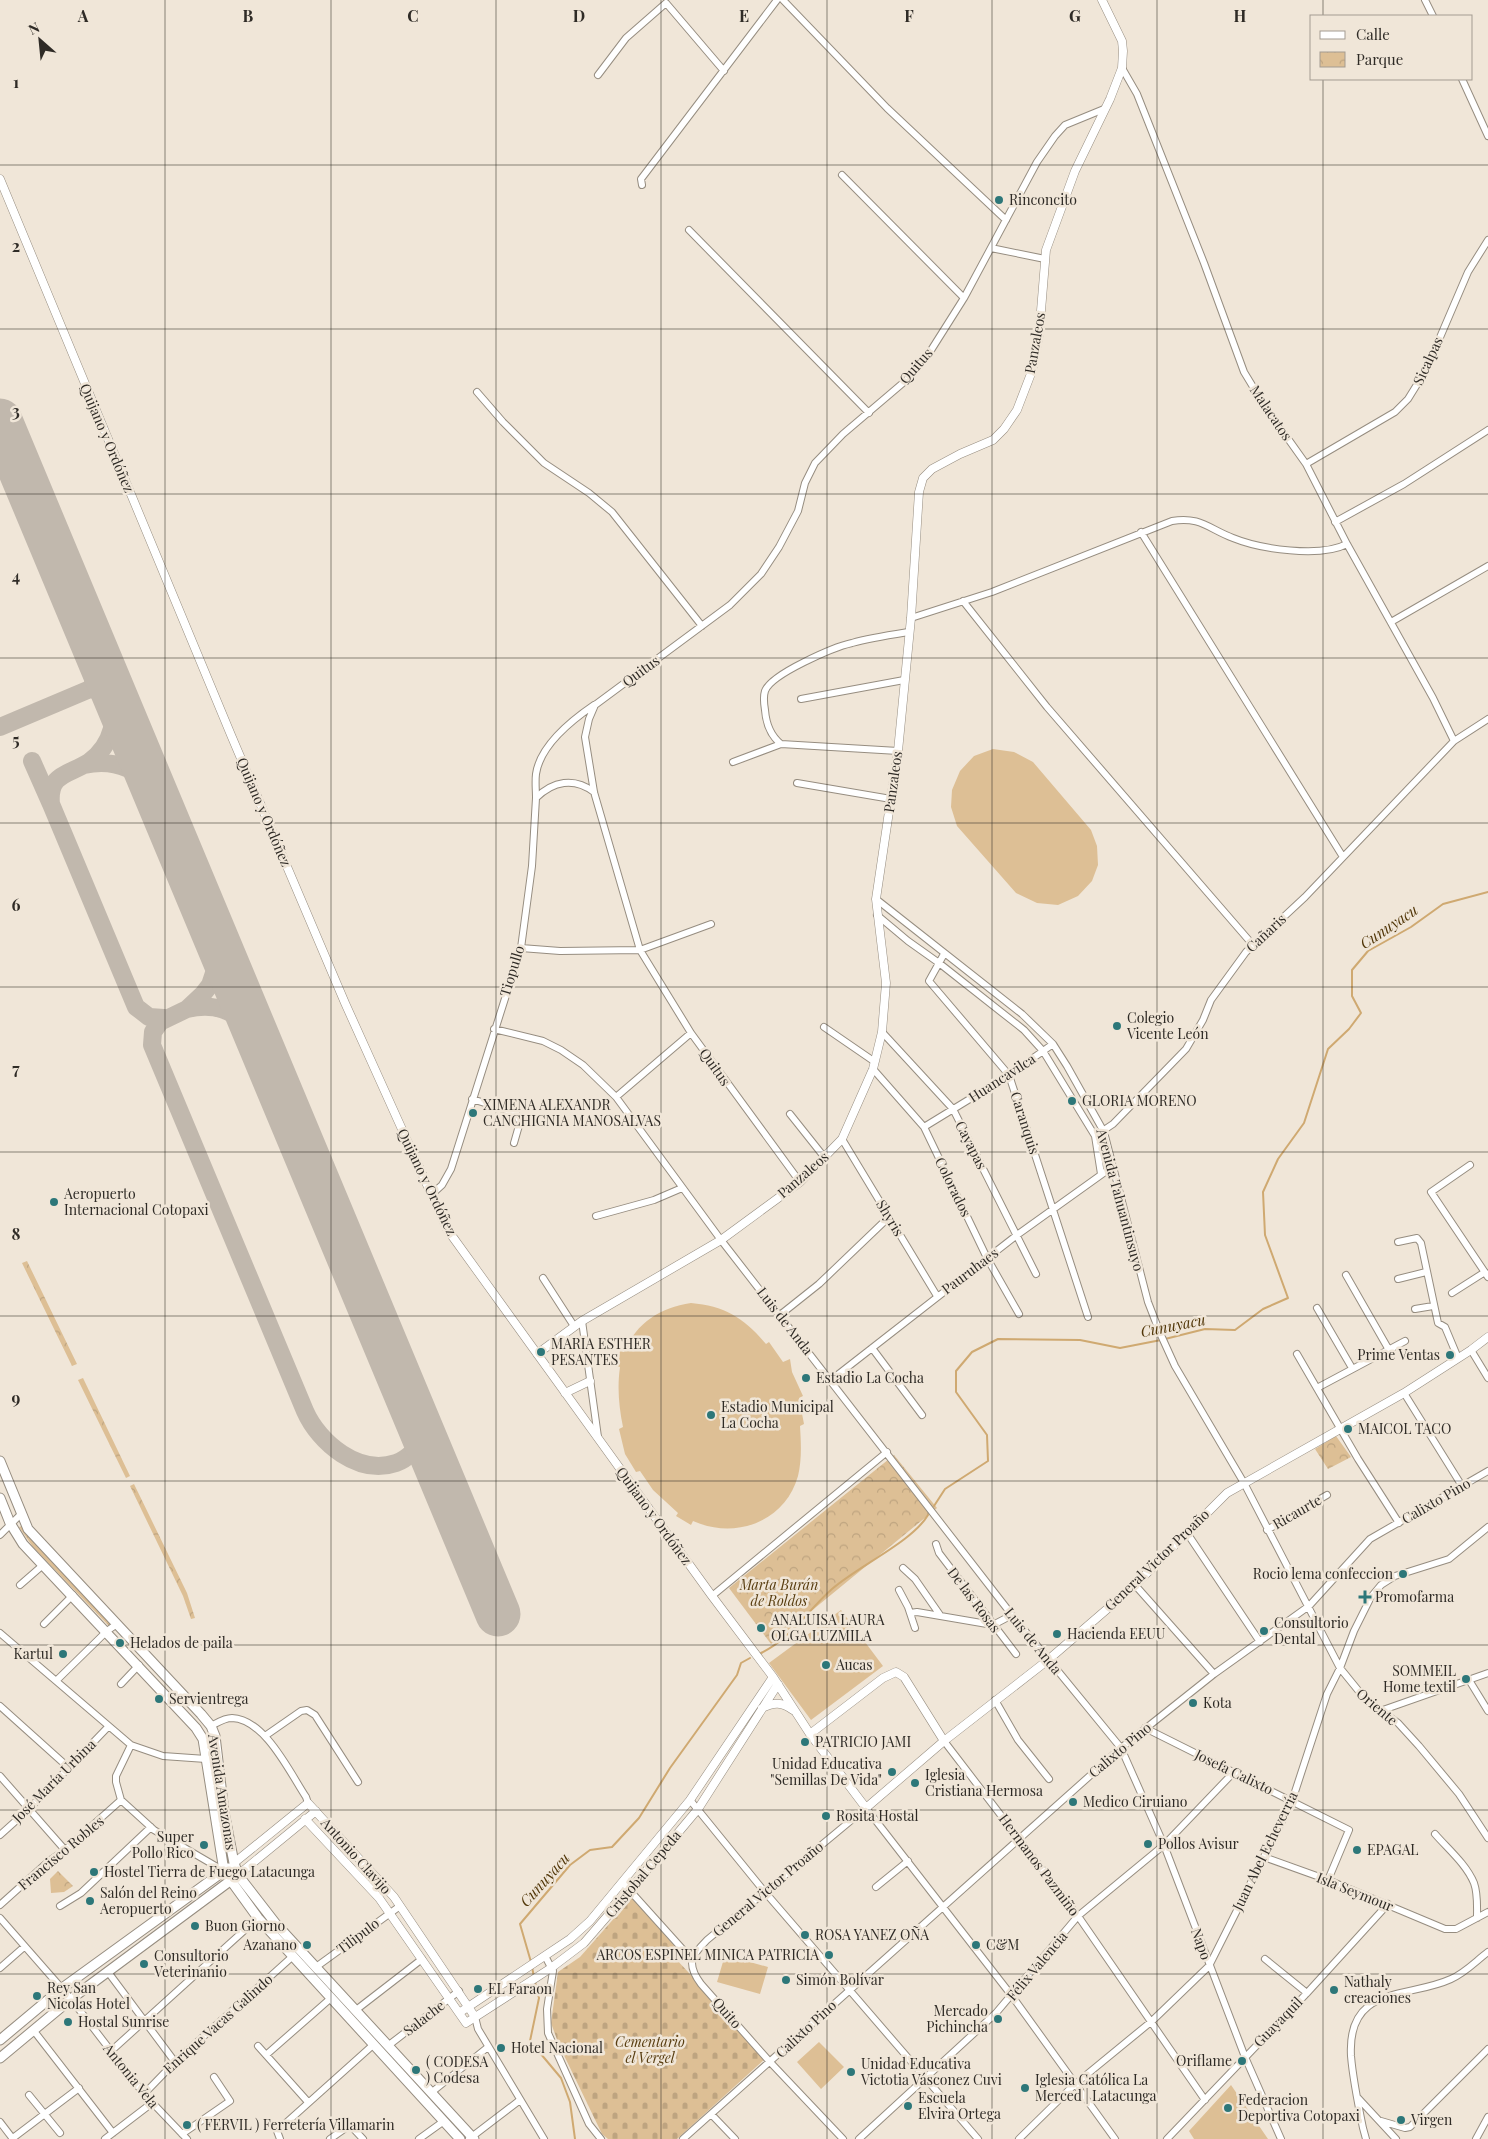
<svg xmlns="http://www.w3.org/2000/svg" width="1488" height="2139" font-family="'Playfair Display',serif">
<defs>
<pattern id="cemetery-stones" width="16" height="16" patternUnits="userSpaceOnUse" patternTransform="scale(1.25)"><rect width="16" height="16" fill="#ddbf95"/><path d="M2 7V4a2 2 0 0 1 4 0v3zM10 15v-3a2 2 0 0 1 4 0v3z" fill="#bea480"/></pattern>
<pattern id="park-crowns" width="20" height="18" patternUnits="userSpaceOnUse" patternTransform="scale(1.25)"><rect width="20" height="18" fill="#ddbf95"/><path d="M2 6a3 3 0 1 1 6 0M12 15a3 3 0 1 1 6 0" fill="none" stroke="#bea480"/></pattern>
</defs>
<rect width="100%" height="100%" fill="#f0e6d8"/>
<path fill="#ddbf95" d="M993,749l21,3 19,10 58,68 6,16 1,19 -6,16 -14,15 -20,9 -21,-2 -21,-10 -59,-67 -6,-19 1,-17 8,-19 14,-15z
M691,1303c34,3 53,15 75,41l3,-2 14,20 7,-3 2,13 11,24 -4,2 5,26 -4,2c1,16 2,34 -2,50 -13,46 -63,64 -105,45l-2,4 -15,-9 2,-3 -25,-23 -13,-19 -4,1 -11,-18 -6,-25 4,-2c-4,-20 -6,-39 -3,-60l-3,-1 3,-15 4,1c13,-30 36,-44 67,-49z
M841,1610l42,56 -72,54 -42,-57z
M725,1955l43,12 -8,27 -43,-12z
M819,2042l25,25 -23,22 -24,-27z
M1231,2085l37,54h-74l-5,-8z"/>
<path fill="url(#cemetery-stones)" d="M632,1898l46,52 -2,9 91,98 -90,82h-69l-6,-5 -43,-89 -8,-22 7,-51 22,-15z"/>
<path fill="url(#park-crowns)" d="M27,1261l50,103 -5,2 -50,-103z
M83,1378l47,98 -4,2 -48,-98z
M1336,1436l15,21 -23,12 -13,-20z
M894,1455l43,53 -166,136 -42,-56z
M134,1484l53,109 8,25 -4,1 -8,-23 -53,-110z
M22,1526l10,14 82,84 -4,3 -77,-80 -14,-20z
M58,1871l15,15 -9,6 -13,1 -1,-14z"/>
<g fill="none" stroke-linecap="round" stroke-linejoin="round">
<path stroke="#cfa971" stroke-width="2" d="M1165,1339l40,-10 30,1 28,-21 25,-11 -23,-63 -2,-43 15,-33 26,-36 24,-74 21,-20 12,-16 -9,-17v-26l16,-19 43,-24 32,-23 45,-12
M934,1506l11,-17 43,-28 -1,-26 -31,-43v-21l16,-19 26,-13 82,1 40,8 41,-8
M761,1653c30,-14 47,-43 71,-64 26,-23 80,-47 96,-74
M531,1962l-11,-38 50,-59 20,-15 22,-3 27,-29 31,-50 67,-93 4,-12 9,-5
M532,1967l2,10
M535,1982l4,16 -9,43 31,37 9,24 5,37"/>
<path stroke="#c1b8ad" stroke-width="18" d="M90,689c8,-12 12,-21 7,-35
M112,689c5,28 2,55 -23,73 -20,13 -41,11 -38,42l85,203 13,10 15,1
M0,727l90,-38c11,1 20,4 27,15
M32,761l19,43
M84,765c31,-7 61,5 74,35
M212,927l6,27 -1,10 -7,21 -7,9 -16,15 -27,13 -7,10 -1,13 153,366c14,32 54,65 91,52 12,-4 21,-15 29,-25
M187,1009c37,-9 60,9 76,41"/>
<path stroke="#c1b8ad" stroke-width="45" d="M0,421l498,1193"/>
<defs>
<path id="minor" d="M783,0l104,108 119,112
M1425,0l8,16
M1122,68l15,26 67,169 40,109 20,33 42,59 41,80 86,154 21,43
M598,75l28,-37 40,-35 58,68
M1462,79l26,57
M842,175l122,123
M642,185l-1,-6 136,-179
M689,230l180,183
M991,248l54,11
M477,392l26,30 41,41 45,30 23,19 90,114
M1306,464l89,-52 13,-13 18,-29 42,-98 20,-32
M1335,522l69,-38 84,-54
M1141,532l202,325
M963,601l84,106 206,238
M911,618l81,-26 180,-71c28,-5 37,8 61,17 27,11 87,20 114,6
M1391,622l97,-56
M801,699l103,-19
M898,751l-117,-7c-10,-8 -15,-21 -16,-34 -1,-6 -2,-13 0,-19 6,-17 69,-44 87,-48 18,-5 38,-8 57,-11
M733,762l48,-18
M797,783l94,16
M536,798c0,-8 -1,-16 0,-24 4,-28 36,-54 58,-69
M876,899l146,115 31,30 14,22 37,66 44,170 12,31 15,33 69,117 96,185 26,32 32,23 21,23 40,48 29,44
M877,915l31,26 31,22 85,67 19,21 52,85 6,38
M521,948l39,3 80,-1 71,-26
M944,954l-15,27 80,94 79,242
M824,1027l51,35
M494,1029l49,12 18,9 22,15 33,32 105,143 291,375 109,133 43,97 81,212 36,82
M882,1032l71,77 83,165
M873,1069l51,58 63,131 32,56
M616,1097l75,-64
M472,1099l44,14 4,9 -6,21
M790,1114l35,44
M924,1127l85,-52 44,-31
M1095,1136l18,-12 73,-75 17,-29 8,-20 35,-48 59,-55 149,-156 34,-22
M842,1139l95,157
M1470,1165l-39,27 57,85
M800,1182l-109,-149 -51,-83 -46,-158 -9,-55 4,-18 6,-14 135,-100 31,-31 18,-27 19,-36 7,-28 10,-20 28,-29 67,-57 18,-22 36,-57 73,-136 18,-26 10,-11 39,-16
M431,1195l11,-10 9,-16 70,-221 11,-82 4,-68c17,-17 38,-21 58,-6
M596,1216l58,-16 28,-12
M1398,1242l19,-4 4,5 17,80 7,4 13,31
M1346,1275l43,75
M543,1278l31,48
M1398,1279l28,-7
M1452,1293l33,-21
M1317,1308l35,60
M1415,1309l18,-3
M780,1315l39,-31 70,-67
M582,1321l16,116
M872,1348l50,67
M1471,1350l17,28
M1297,1354l61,105 41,64
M831,1380l186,-145 95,-68
M1317,1388l88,-47
M1404,1393l58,93
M1267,1530l60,-35
M1187,1533l73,109
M0,1535l21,-21
M936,1544l3,9 77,101
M903,1568l12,11 25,36
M20,1585l23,-20
M1135,1585l79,89
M899,1590l9,17 7,21
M712,1596l175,-144
M910,1613l7,-1 76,13 19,-10
M44,1624l29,-29
M0,1633l131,112 32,11 43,3
M57,1680l50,-49 10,-7
M1469,1680l19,31
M121,1684l18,-19
M995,1700l23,40 31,39
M0,1706l69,62
M1380,1711l108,-38
M211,1726c6,-3 13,-8 21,-8 33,1 58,55 74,79l2,6
M1145,1728l204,102 -21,50
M265,1736l36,-25 6,-1 8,5 43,67
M944,1741l134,175 127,184
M131,1745l-15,31v6l5,18 33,30 70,41
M0,1776l65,74
M690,1800l74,91 214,248
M1435,1834c13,15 31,30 39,49 4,11 3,24 3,35
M0,1835l29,-26 79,-82
M1264,1857l64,23 117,49h11l32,-17
M623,1883l63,70 6,4
M876,1887l32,-26
M0,1905l49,-44 16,-11 56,-50
M60,1906l21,-13 70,-66
M0,1918l71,81 73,95 43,45
M545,1956l8,15 -6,38 1,24 41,91 12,15
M1265,1959l42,34
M316,1967l84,-61
M0,1968l24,-21
M108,1972l67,90
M356,2010l66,-51
M475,2017l3,12 66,110
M34,2031l79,102
M389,2045l70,-54
M258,2046l50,56
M110,2052l148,-134
M266,2055l65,-57
M432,2092l56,-45
M144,2094l31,-32 118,-106
M29,2095l31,38
M1358,2098l38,41
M711,2114l24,25
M1381,2121l24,7 5,-1 78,-78
M0,2122l13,17
M182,2134l48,-33 -16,-24
M13,2138l66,-50
M105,2139l47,-36
M280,2139l-3,-8 96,-86
M330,2139l20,-14 13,14
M419,2139l25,-18
M469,2139l51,-39
M683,2139l438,-391 93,-74 95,-68 61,-67 118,-68
M843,2139l-73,-77 -69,-78c-15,-20 -10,-28 6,-44l159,-132 146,188 103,143
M859,2139l137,-126 82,-97 86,-71 70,-73
M1019,2139l55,-54 78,-64 57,-55 83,-165 35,-107 13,-26 14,-37 17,-34 10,-12 14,-9 54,-17 39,-32
M1167,2139l140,-146 81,-89
M1366,2139l-3,-11c-5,-24 -10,-48 -12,-72 -4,-72 57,-57 100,-77 14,-6 25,-18 37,-27
M1476,2139l12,-22"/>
<path id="tertiary" d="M0,179l231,556 114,268 102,226 265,367 61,81 37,57 56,74 78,-67 104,-81 87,-75 92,-92 177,-100 67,-43 17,-13
M537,1354l45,-33 139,-81 79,-58 42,-43 31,-70 9,-37 4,-49 -10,-84 22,-148 13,-133 8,-126 4,-14 9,-9 28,-15 33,-14 11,-11 13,-19 15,-39 7,-36 7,-85 29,-79 35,-72 12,-31 1,-17 -1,-10 -20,-41
M565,1393l25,-12
M762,1708c12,-6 20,-6 31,2
M810,1734l73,-56 13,-6 8,5 40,64
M305,1819l74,79 87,125 85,-55 33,-25 46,-53 68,-81 80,-125
M234,1863l74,-60 86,94 81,120
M238,1875l78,-64
M459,2013l111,-74 20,-18 100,-121 83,-123"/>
<path id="secondary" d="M0,1461l28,68 173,185 10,12 4,10 9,76 10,51 4,12 38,49 198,215
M0,1498l10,25 13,21 173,184 7,11 21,132 34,47 202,221
M0,2040l61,-51 167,-121
M0,2058l71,-59 163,-121"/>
</defs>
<use href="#minor" stroke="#968d80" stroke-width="8"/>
<use href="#tertiary" stroke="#968d80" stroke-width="9"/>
<use href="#secondary" stroke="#968d80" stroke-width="11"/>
<use href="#minor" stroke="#fff" stroke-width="6"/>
<use href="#tertiary" stroke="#fff" stroke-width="8"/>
<use href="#secondary" stroke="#fff" stroke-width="9"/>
</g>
<path fill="none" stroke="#2f2b26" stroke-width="1" stroke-opacity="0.55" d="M165,0v2139M331,0v2139M496,0v2139M661,0v2139M827,0v2139M992,0v2139M1157,0v2139M1323,0v16M1323,79v2060M0,165h1488M0,329h1488M0,494h1488M0,658h1488M0,823h1488M0,987h1488M0,1152h1488M0,1316h1488M0,1481h1488M0,1645h1488M0,1810h1488M0,1974h1488"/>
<g fill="#2d7779" stroke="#f0e6d8" stroke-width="2">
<circle cx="999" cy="200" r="5"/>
<circle cx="1117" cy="1026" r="5"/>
<circle cx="1072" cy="1101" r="5"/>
<circle cx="473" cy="1113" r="5"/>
<circle cx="54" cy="1202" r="5"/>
<circle cx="541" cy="1352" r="5"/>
<circle cx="1450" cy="1355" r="5"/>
<circle cx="806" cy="1378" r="5"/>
<circle cx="711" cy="1415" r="5"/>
<circle cx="1348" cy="1429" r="5"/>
<circle cx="1403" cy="1574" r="5"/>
<path d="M1362.5 1589.5h5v5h5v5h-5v5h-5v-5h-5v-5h5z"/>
<circle cx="761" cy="1628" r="5"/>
<circle cx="1264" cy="1631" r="5"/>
<circle cx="1057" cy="1634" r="5"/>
<circle cx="120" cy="1643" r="5"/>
<circle cx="63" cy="1654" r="5"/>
<circle cx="826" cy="1665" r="5"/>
<circle cx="1466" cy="1679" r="5"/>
<circle cx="159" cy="1699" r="5"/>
<circle cx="1193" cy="1703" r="5"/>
<circle cx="805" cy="1742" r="5"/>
<circle cx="892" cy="1772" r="5"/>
<circle cx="915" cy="1783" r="5"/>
<circle cx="1073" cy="1802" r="5"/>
<circle cx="826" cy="1816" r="5"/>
<circle cx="1148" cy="1844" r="5"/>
<circle cx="204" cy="1845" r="5"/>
<circle cx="1357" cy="1850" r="5"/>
<circle cx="94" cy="1872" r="5"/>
<circle cx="90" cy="1901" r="5"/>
<circle cx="195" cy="1926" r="5"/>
<circle cx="805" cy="1935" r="5"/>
<circle cx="307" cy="1945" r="5"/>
<circle cx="976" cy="1945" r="5"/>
<circle cx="829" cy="1955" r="5"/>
<circle cx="144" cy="1964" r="5"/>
<circle cx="786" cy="1980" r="5"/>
<circle cx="478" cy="1989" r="5"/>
<circle cx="1334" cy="1990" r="5"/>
<circle cx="37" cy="1996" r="5"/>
<circle cx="998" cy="2019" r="5"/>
<circle cx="68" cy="2022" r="5"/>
<circle cx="501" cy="2048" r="5"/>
<circle cx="1242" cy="2061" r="5"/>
<circle cx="416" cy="2070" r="5"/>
<circle cx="851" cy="2072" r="5"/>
<circle cx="1025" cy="2088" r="5"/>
<circle cx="908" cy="2106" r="5"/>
<circle cx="1228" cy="2108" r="5"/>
<circle cx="1401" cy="2120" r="5"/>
<circle cx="187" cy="2125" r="5"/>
</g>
<g text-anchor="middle" stroke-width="5" stroke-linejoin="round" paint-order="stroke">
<g font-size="14" fill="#2f2b26" stroke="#f0e6d8" text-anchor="start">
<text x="1009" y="205">Rinconcito</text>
<text x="1127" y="1023">Colegio<tspan x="1127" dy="16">Vicente León</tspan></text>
<text x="1082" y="1106">GLORIA MORENO</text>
<text x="483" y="1110">XIMENA ALEXANDR<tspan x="483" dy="16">CANCHIGNIA MANOSALVAS</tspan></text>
<text x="64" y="1199">Aeropuerto<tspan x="64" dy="16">Internacional Cotopaxi</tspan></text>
<text x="551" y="1349">MARIA ESTHER<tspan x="551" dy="16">PESANTES</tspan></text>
<text x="1440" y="1360" text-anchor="end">Prime Ventas</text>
<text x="816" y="1383">Estadio La Cocha</text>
<text x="721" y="1412">Estadio Municipal<tspan x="721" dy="16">La Cocha</tspan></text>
<text x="1358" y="1434">MAICOL TACO</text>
<text x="1393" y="1579" text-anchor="end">Rocio lema confeccion</text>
<text x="1375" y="1602">Promofarma</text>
<text x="771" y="1625">ANALUISA LAURA<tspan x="771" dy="16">OLGA LUZMILA</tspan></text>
<text x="1274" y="1628">Consultorio<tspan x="1274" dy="16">Dental</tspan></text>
<text x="1067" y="1639">Hacienda EEUU</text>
<text x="130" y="1648">Helados de paila</text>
<text x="53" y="1659" text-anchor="end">Kartul</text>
<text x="836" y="1670">Aucas</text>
<text x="1456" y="1676" text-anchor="end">SOMMEIL<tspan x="1456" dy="16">Home textil</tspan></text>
<text x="169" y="1704">Servientrega</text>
<text x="1203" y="1708">Kota</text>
<text x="815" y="1747">PATRICIO JAMI</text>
<text x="882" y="1769" text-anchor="end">Unidad Educativa<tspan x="882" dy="16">"Semillas De Vida"</tspan></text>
<text x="925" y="1780">Iglesia<tspan x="925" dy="16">Cristiana Hermosa</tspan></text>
<text x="1083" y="1807">Medico Ciruiano</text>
<text x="836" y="1821">Rosita Hostal</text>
<text x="194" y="1842" text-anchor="end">Super<tspan x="194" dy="16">Pollo Rico</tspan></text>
<text x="1158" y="1849">Pollos Avisur</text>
<text x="1367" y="1855">EPAGAL</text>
<text x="104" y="1877">Hostel Tierra de Fuego Latacunga</text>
<text x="100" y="1898">Salón del Reino<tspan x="100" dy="16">Aeropuerto</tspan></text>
<text x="205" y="1931">Buon Giorno</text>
<text x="815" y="1940">ROSA YANEZ OÑA</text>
<text x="297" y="1950" text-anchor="end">Azanano</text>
<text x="986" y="1950">C&amp;M</text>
<text x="819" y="1960" text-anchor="end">ARCOS ESPINEL MINICA PATRICIA</text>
<text x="154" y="1961">Consultorio<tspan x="154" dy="16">Veterinanio</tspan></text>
<text x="796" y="1985">Simón Bolívar</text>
<text x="1344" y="1987">Nathaly<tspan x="1344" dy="16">creaciones</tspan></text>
<text x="47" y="1993">Rey San<tspan x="47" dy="16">Nicolas Hotel</tspan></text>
<text x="488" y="1994">EL Faraon</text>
<text x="988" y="2016" text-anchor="end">Mercado<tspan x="988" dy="16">Pichincha</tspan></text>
<text x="78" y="2027">Hostal Sunrise</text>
<text x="511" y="2053">Hotel Nacional</text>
<text x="1232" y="2066" text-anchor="end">Oriflame</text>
<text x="426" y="2067">( CODESA<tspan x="426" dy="16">) Codesa</tspan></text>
<text x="861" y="2069">Unidad Educativa<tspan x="861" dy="16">Victotia Vásconez Cuvi</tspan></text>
<text x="1035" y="2085">Iglesia Católica La<tspan x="1035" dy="16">Merced | Latacunga</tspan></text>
<text x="918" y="2103">Escuela<tspan x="918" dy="16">Elvira Ortega</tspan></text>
<text x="1238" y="2105">Federacion<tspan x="1238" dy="16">Deportiva Cotopaxi</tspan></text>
<text x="1411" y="2125">Virgen</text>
<text x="197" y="2130">( FERVIL ) Ferretería Villamarin</text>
</g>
<g font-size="14" fill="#2f2b26" stroke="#f0e6d8">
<text transform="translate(1035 343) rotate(-80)" y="5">Panzaleos</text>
<text transform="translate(1428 361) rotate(-65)" y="5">Sicalpas</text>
<text transform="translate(916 366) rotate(-49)" y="5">Quitus</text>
<text transform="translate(1271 413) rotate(56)" y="5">Malacatos</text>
<text transform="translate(107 438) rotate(67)" y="5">Quijano y Ordóñez</text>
<text transform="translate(641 671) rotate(-36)" y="5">Quitus</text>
<text transform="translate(893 782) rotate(-82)" y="5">Panzaleos</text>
<text transform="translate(264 812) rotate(67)" y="5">Quijano y Ordóñez</text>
<text transform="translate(1266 933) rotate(-43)" y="5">Cañaris</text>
<text transform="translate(512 971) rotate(-73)" y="5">Tiopullo</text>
<text transform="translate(715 1067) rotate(55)" y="5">Quitus</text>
<text transform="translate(1002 1078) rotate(-33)" y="5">Huancavilca</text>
<text transform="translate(1025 1123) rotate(72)" y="5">Caranquis</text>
<text transform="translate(971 1145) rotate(63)" y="5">Cayapas</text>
<text transform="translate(803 1175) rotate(-41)" y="5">Panzaleos</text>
<text transform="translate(427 1182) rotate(64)" y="5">Quijano y Ordóñez</text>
<text transform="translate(953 1187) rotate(64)" y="5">Colorados</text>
<text transform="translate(1120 1200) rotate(75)" y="5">Avenida Tahuantinsuyo</text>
<text transform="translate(890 1218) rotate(59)" y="5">Shyris</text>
<text transform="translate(970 1271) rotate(-37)" y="5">Pauruhaes</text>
<text transform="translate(785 1321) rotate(52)" y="5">Luis de Anda</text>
<text transform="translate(1436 1501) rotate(-30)" y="5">Calixto Pino</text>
<text transform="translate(1297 1512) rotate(-30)" y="5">Ricaurte</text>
<text transform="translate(654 1516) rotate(54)" y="5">Quijano y Ordóñez</text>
<text transform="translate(1157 1560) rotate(-44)" y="5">General Victor Proaño</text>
<text transform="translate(974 1600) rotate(53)" y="5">De las Rosas</text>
<text transform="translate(1033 1641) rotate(51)" y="5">Luis de Anda</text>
<text transform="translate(1377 1707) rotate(40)" y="5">Oriente</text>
<text transform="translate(1120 1750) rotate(-40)" y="5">Calixto Pino</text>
<text transform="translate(1234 1772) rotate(26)" y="5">Josefa Calixto</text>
<text transform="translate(54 1781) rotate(-45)" y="5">José María Urbina</text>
<text transform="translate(222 1792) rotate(81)" y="5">Avenida Amazonas</text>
<text transform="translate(1265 1851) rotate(-64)" y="5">Juan Abel Echeverría</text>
<text transform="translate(61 1853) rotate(-40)" y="5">Francisco Robles</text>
<text transform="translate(356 1856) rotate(48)" y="5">Antonio Clavijo</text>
<text transform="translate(1039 1865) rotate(53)" y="5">Hermanos Pazmiño</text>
<text transform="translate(643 1874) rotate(-50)" y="5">Cristobal Cepeda</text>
<text transform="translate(768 1889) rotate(-40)" y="5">General Victor Proaño</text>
<text transform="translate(1355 1892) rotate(22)" y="5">Isla Seymour</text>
<text transform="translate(358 1936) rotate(-37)" y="5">Tilipulo</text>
<text transform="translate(1201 1944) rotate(70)" y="5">Napo</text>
<text transform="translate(1037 1966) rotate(-50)" y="5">Félix Valencia</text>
<text transform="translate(727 2013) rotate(49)" y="5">Quito</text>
<text transform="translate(424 2018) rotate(-38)" y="5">Salache</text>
<text transform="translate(1278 2022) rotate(-46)" y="5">Guayaquil</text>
<text transform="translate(218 2024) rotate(-42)" y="5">Enrique Vacas Galindo</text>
<text transform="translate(806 2029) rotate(-43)" y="5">Calixto Pino</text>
<text transform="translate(131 2076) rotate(51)" y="5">Antonia Vela</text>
</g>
<g font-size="14" font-style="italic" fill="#583d10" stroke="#f0e6d8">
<text x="779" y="1590">Marta Burán<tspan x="779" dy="16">de Roldos</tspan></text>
<text x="650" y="2047">Cementario<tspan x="650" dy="16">el Vergel</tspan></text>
</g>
<g font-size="15" font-style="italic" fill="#513608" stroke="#f0e6d8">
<text transform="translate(1389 927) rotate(-34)" y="5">Cunuyacu</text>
<text transform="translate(1173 1326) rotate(-11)" y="5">Cunuyacu</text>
<text transform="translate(545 1880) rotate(-48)" y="5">Cunuyacu</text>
</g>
</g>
<g font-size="16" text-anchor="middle" font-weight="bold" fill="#2f2b26" stroke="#f0e6d8" stroke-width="5" stroke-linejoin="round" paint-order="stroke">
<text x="83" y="22">A</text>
<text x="248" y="22">B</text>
<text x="413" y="22">C</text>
<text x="579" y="22">D</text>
<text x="744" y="22">E</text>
<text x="909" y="22">F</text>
<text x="1075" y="22">G</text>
<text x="1240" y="22">H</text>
<text x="16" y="88">1</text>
<text x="16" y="252">2</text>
<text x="16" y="417">3</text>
<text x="16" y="582">4</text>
<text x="16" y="746">5</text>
<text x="16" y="911">6</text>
<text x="16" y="1075">7</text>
<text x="16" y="1240">8</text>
<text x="16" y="1404">9</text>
</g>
<rect x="1310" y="15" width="162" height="65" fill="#f0e6d8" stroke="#a39b91"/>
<rect x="1320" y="31" width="25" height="8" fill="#ffffff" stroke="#a39b91"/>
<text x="1356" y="40" font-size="15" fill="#2f2b26">Calle</text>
<rect x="1320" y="52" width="25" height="15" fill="url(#park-crowns)" stroke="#a39b91"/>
<text x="1356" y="65" font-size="15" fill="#2f2b26">Parque</text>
<g transform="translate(40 40) rotate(333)" stroke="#f0e6d8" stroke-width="4" paint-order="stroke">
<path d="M0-4L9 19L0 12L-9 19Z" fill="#2f2b26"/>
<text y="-8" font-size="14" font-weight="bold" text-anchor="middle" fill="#2f2b26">N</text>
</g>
</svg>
